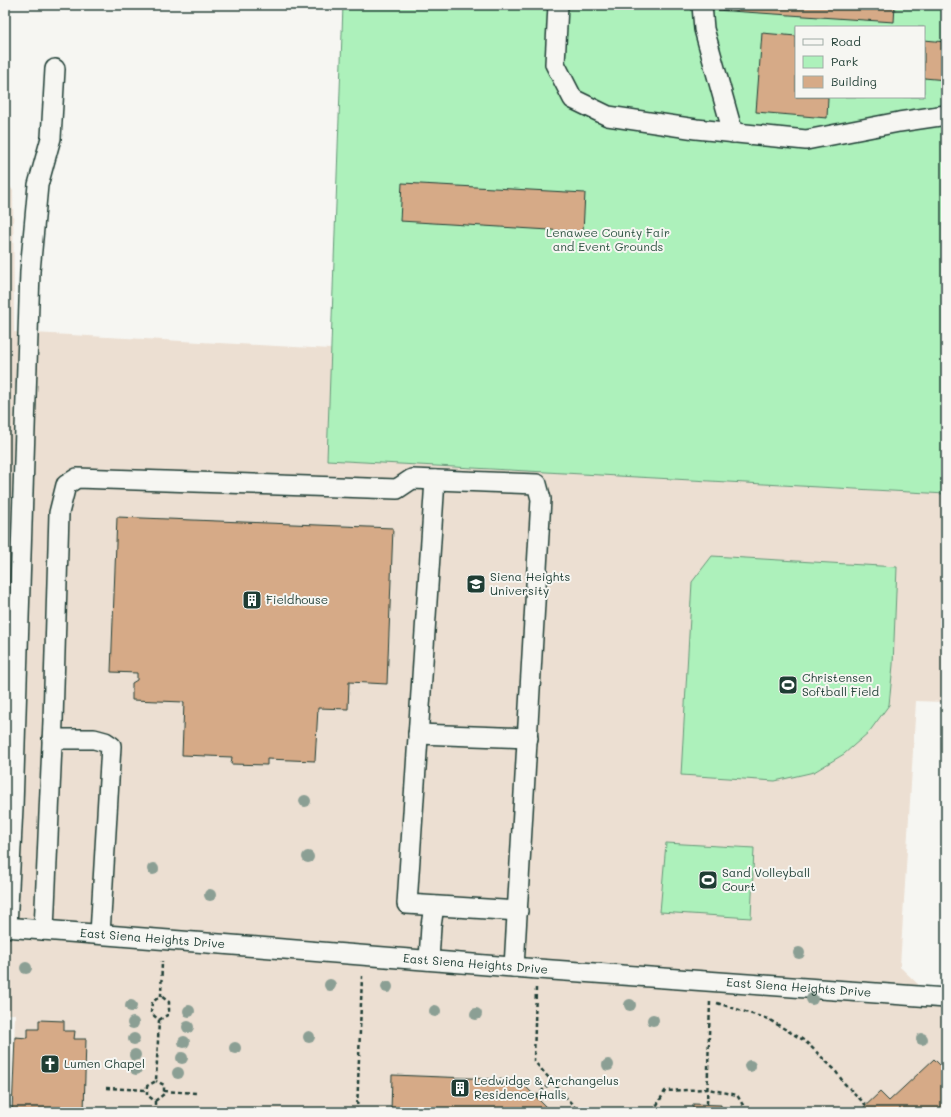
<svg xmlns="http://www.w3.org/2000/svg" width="951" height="1117" font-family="Mali,sans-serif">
<rect width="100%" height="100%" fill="#f6f6f2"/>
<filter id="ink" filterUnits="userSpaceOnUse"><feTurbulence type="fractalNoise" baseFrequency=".025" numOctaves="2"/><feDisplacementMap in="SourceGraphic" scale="8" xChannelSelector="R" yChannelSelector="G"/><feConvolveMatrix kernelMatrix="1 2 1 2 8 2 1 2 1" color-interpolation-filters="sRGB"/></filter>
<g filter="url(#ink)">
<path fill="#ecdfd2" d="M5,179l8,12 1,141 317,17 -3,111 618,34v179l-2,29 -28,-1 -16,266 42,40 4,1v104h-934l3,-98h-10z"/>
<path fill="#adf1bb" stroke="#669778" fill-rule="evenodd" d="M343,5h603v489l-619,-34zM796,27h128v70h-128z
M712,556l185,11 -4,98 -4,40 -20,27 -25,22 -30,18 -39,9 -94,-6 11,-193z
M666,843l88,5 -3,70 -91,-6z"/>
<path fill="#d6aa87" stroke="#1f3d34" d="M715,5h180l-1,17 -179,-12z
M762,33l34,3v61h32l-1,21 -71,-6z
M924,40l22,2v38l-22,-2z
M402,183l183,10 -2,39 -183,-11z
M117,517l276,11 -6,156 -38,-2 -1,27 -30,-1 -3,53 -48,-2v6l-36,-1 1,-7 -50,-2 2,-53 -52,-2v-17l5,-3v-7l-26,-1z
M39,1020l25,1v10h11l-1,8h12l-2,73h-72l3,-75 13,1v-9h11z
M934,1059l12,12v41h-87l21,-20 9,9z
M392,1075l127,5 32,32h-160z
M693,1104l28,1v7h4h-53v-3l21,1z"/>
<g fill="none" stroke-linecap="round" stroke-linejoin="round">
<defs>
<g id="minor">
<path d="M558,5l-3,59 18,35 35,17 88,13 110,11 93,-18 47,-7"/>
<path d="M702,5l2,24 29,104"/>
<path d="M435,480l-28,424 111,7"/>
<path d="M418,734l110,4"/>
<path d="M52,739h42l11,3 6,4 -11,188"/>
<path id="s1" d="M5,927l533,42 408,29"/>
<path d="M7,927l6,-120 17,-536 8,-86 13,-47 4,-69"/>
<path d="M44,930l9,-209 6,-208 7,-28 11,-7 320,11 15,-10 125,5 4,15 -27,468"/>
<path d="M429,960l2,-34 3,-20"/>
</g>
</defs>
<use href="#minor" stroke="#1f3d34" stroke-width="22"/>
<path stroke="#1f3d34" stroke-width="2.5" stroke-dasharray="4 3" stroke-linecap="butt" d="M536,988l-2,73 45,51
M717,1003l51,16 37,22 29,28 10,14 22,22
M159,1020l10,-6v-12l-8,-6
M106,1088l41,2
M164,1091l32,2
M536,1097l16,-16
M155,1101l9,-7v-9l-8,-4
M707,1104l3,-103
M357,1111h34
M155,1112v-11l-8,-6v-9l9,-5 3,-61 -8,-7 1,-11 9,-6 1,-35
M357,1112l5,-136
M653,1112l12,-21 43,-2 29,6 10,17"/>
<use href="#minor" stroke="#f6f6f2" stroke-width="19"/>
</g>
<g fill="#8b9f94">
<circle cx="305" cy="801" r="6"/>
<circle cx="308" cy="857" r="6"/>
<circle cx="153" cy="869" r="6"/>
<circle cx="210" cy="895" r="6"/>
<circle cx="799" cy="953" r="6"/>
<circle cx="26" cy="968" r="6"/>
<circle cx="330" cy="985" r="6"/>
<circle cx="387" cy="987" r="6"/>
<circle cx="812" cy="999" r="6"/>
<circle cx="630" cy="1005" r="6"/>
<circle cx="131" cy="1006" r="6"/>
<circle cx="189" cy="1011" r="6"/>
<circle cx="435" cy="1011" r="6"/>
<circle cx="476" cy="1014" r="6"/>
<circle cx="653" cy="1020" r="6"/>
<circle cx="133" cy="1023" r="6"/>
<circle cx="188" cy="1027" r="6"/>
<circle cx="309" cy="1037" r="6"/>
<circle cx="134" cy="1039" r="6"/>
<circle cx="922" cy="1039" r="6"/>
<circle cx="184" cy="1042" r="6"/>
<circle cx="235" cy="1048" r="6"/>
<circle cx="135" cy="1055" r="6"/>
<circle cx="182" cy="1058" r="6"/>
<circle cx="608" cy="1065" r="6"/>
<circle cx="750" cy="1066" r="6"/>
<circle cx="136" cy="1069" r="6"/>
<circle cx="178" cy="1073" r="6"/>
</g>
</g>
<defs>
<symbol id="university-square" viewBox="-11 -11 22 22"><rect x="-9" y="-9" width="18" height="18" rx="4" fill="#1f3d34" stroke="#f6f6f2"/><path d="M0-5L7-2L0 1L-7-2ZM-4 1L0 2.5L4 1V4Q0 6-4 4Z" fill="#fff"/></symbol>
<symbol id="building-square" viewBox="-11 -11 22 22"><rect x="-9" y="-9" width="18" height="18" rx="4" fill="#1f3d34" stroke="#f6f6f2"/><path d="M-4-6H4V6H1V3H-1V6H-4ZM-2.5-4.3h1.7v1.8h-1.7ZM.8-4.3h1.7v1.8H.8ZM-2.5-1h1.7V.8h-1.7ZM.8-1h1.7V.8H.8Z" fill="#fff"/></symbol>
<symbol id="stadium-square" viewBox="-11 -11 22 22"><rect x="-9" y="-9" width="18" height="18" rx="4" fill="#1f3d34" stroke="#f6f6f2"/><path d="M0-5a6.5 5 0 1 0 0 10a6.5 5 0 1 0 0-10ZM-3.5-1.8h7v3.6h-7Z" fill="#fff"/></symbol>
<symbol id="church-square" viewBox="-11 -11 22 22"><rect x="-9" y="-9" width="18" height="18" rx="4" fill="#1f3d34" stroke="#f6f6f2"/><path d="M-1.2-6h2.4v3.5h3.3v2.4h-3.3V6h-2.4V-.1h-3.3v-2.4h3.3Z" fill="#fff"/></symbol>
</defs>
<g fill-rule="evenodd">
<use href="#university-square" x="465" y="573" width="22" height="22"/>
<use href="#building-square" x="241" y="589" width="22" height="22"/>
<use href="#stadium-square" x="777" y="674" width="22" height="22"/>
<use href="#stadium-square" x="697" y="869" width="22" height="22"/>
<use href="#church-square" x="39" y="1053" width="22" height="22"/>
<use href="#building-square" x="449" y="1077" width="22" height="22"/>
</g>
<g text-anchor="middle" stroke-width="4" stroke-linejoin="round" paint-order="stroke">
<g font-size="12" fill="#345848" stroke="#f6f6f2">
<text x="608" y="237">Lenawee County Fair<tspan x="608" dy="14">and Event Grounds</tspan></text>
</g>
<g font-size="12" fill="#1f3d34" stroke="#f6f6f2" text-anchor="start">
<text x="490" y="581">Siena Heights<tspan x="490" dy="14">University</tspan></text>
<text x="266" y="604">Fieldhouse</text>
<text x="802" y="682">Christensen<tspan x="802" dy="14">Softball Field</tspan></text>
<text x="722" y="877">Sand Volleyball<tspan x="722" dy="14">Court</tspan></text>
<text x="64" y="1068">Lumen Chapel</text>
<text x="474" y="1085">Ledwidge &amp; Archangelus<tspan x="474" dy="14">Residence Halls</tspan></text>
</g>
<g font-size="12" fill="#1f3d34" stroke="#f6f6f2">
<text dy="4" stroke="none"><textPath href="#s1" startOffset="148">East Siena Heights Drive</textPath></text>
<text dy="4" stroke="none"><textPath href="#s1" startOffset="472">East Siena Heights Drive</textPath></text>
<text dy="4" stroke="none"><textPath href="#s1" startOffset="796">East Siena Heights Drive</textPath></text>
</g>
</g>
<rect width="951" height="1117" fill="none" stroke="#f6f6f2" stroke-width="20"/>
<rect x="10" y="10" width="931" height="1097" fill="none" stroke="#1f3d34" stroke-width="1.5" filter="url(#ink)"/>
<rect x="795" y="26" width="130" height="72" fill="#f6f6f2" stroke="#a0aca6"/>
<rect x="803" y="39" width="20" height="6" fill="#f6f6f2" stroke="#a0aca6"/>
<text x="831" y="46" font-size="12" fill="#1f3d34">Road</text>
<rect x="803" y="56" width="20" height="12" fill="#adf1bb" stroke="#a0aca6"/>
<text x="831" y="66" font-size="12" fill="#1f3d34">Park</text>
<rect x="803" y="76" width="20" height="12" fill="#d6aa87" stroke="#a0aca6"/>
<text x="831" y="86" font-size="12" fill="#1f3d34">Building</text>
</svg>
